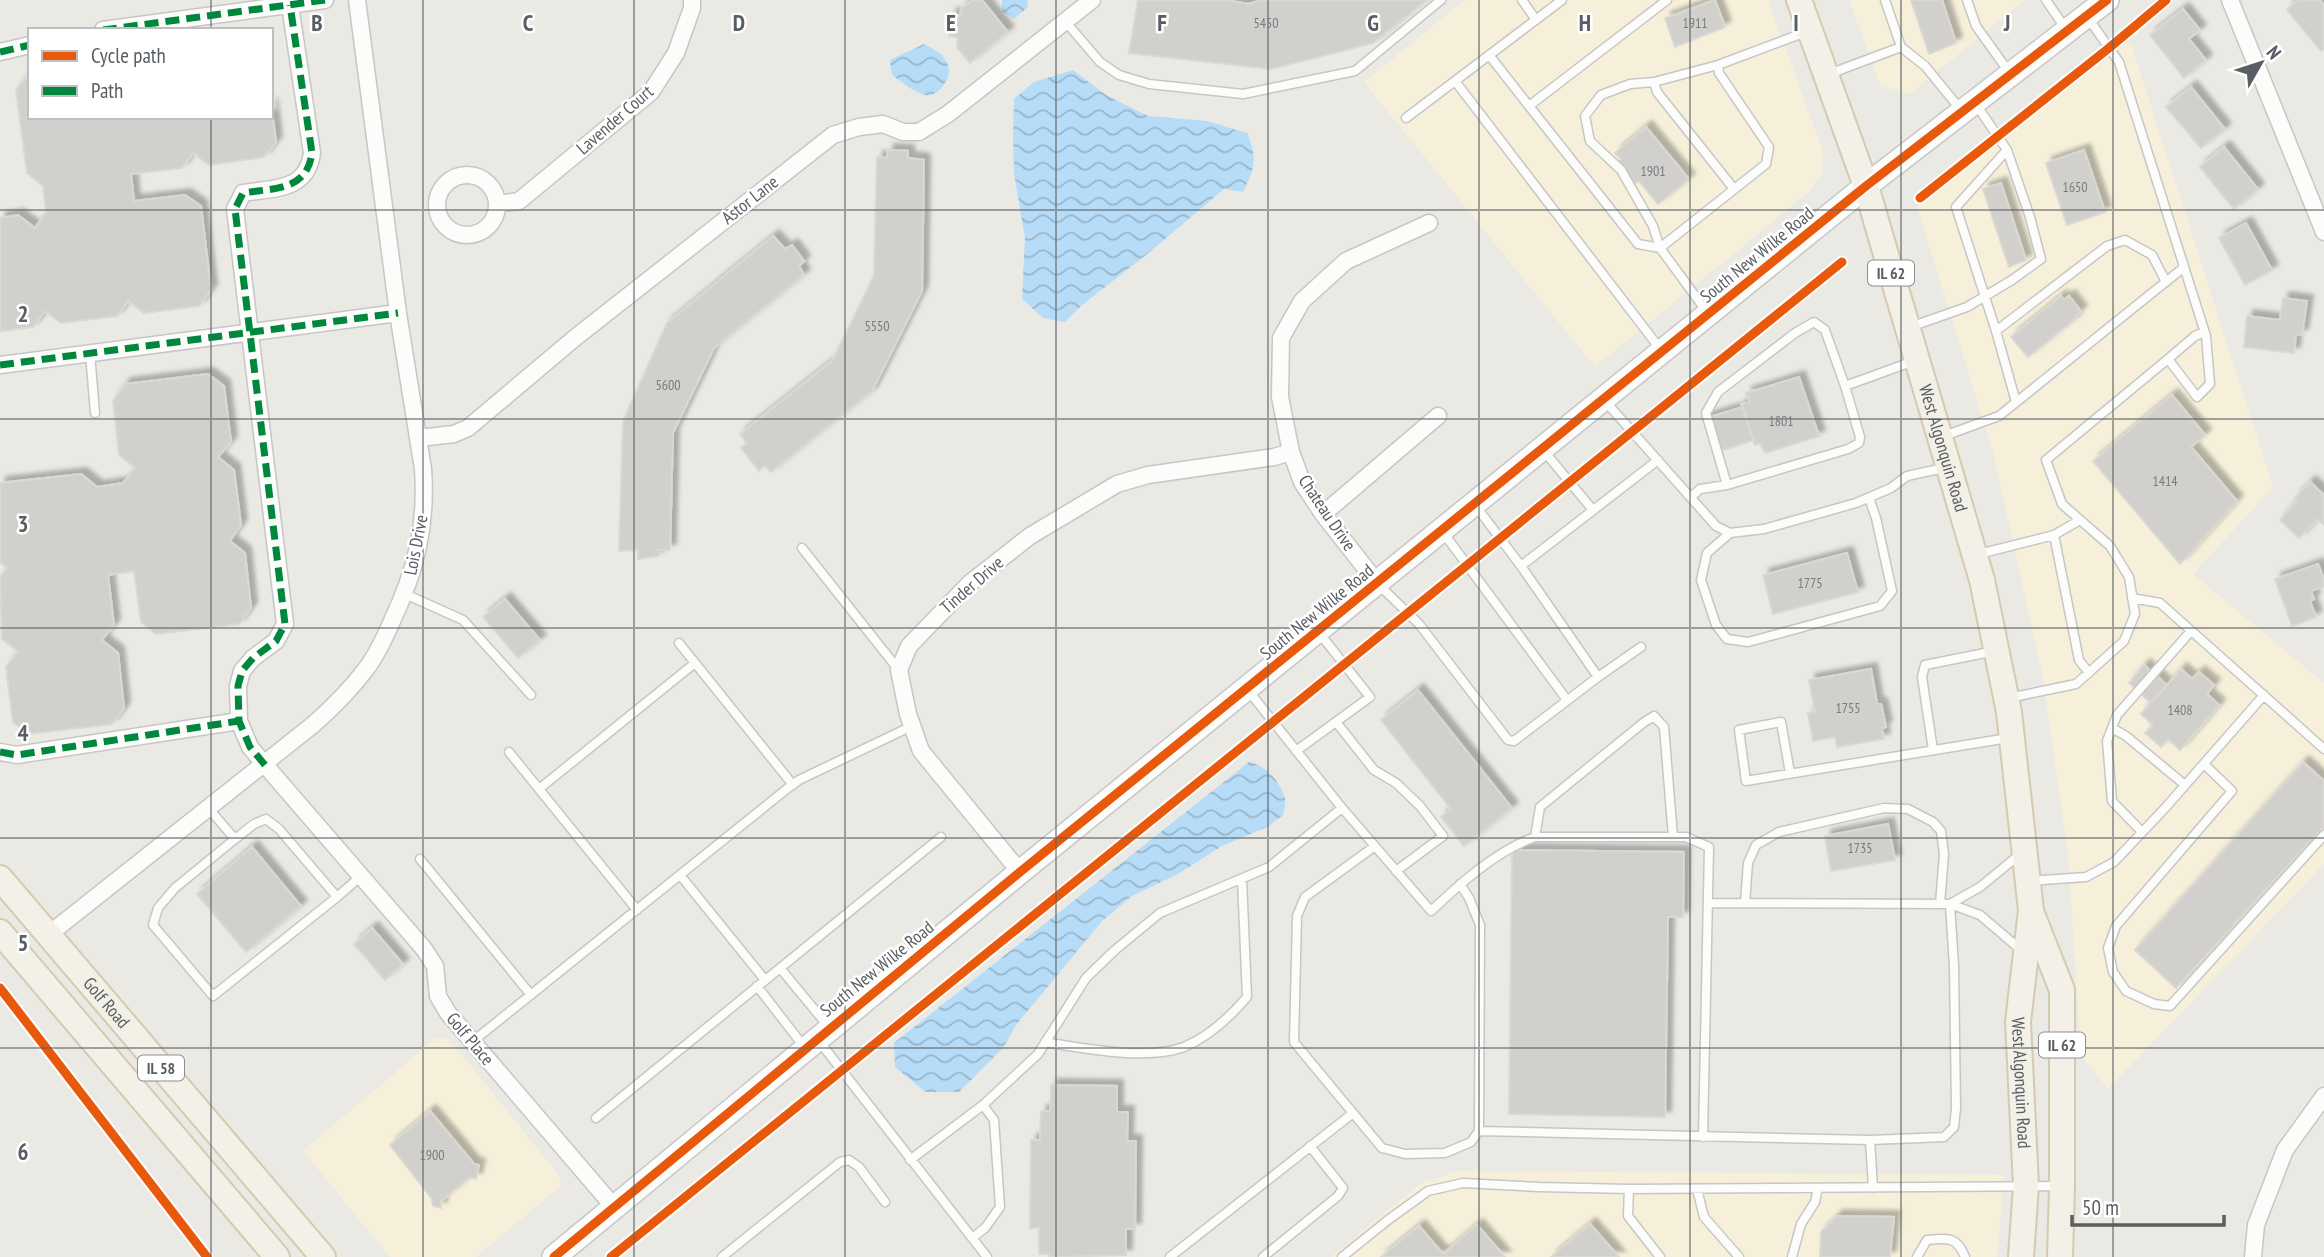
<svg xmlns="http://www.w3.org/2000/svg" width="2324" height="1257" font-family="'PT Sans Narrow',sans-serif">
<defs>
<pattern id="water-waves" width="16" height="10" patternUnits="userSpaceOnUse" patternTransform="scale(1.75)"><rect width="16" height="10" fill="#b6dcf7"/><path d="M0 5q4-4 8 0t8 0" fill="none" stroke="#97b6cc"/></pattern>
<filter id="shadow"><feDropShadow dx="6" dy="-6" stdDeviation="2" flood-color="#0004"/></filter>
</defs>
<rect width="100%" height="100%" fill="#eae9e4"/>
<path fill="#f6f0db" d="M1465,0h303l55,152 -1,22 -13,18 -214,175 -231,-285z
M1849,0h175l-114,94 -29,-8z
M2130,41l143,446 -80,87 131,109v181l-216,225 -27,-34 -13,-200 -26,-182 -49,-221 -76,-245z
M436,1038l13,1 107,133 6,13 -86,72h-86l-87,-106z
M1457,1171l547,4 -7,82h-666l89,-73z"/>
<path fill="url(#water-waves)" d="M1002,0h25l1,7 -14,12 -12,-8z
M924,44c10,5 20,10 24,21 5,12 -10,33 -23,30 -12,-3 -24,-14 -33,-20l-2,-15z
M1073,70l33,25 42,21 59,5 40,12c11,26 8,34 -4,59l-19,-3 -78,66 -64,50 -17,17 -22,-4 -21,-19 3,-61 -11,-65 -1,-35 1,-39 20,-17z
M1249,762c16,3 31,19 36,36 1,5 -1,12 -2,17l-14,11 -47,20 -44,28 -46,22 -30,25 -86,104 -13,23 -44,44h-34l-30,-25 -1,-24z"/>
<path fill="#d1d0cd" stroke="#dad8d3" stroke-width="2" filter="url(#shadow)" d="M973,0h9l26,32 -38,31 -13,-16 1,-9 -9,-2 2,-22 9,2 1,-7z
M1138,0h88l23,4 13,-4h165l-54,43 -102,26 -142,-16z
M1715,0l10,27 -50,20 -10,-29z
M1911,0h31l14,43 -27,11z
M2299,0h21l4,5v44l-3,2 -34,-41z
M2183,9l17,21 -11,9 17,21 -22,18 -34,-43z
M30,73v44h241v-14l5,39 -12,15 -55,8 -16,-12 -11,15 -51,6 3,27 51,-6 16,11 10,84 -12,16 -55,7 -16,-12 -11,15 -56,7 -16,-12 -12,16 -33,4v-113l18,-3 17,13 11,-16 -3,-26 -16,-13 -11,-83z
M2191,87l34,42 -24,19 -35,-41z
M1646,127l43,52 -31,25 -19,-23 -4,3 -18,-21 4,-4 -6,-6z
M2224,147l34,42 -24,20 -34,-42z
M888,150l20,1v7l16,2 -2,131 -50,100 -101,81 -6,-7 -6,6 -18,-23 6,-5 -7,-9 93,-74 41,-84 3,-119 10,1z
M2084,150l21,62 -38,13 -21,-62z
M2001,183l25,77 -17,7 -26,-78z
M2246,223l26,47 -27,15 -26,-47z
M773,236l12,13 7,-4 12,16 -5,5 5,9 -90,73 -41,85 -3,117h-11v6l-21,3v-9l-19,1 4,-130 44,-98z
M2061,296l3,4 5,-4 12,15 -6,5 1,2 -48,39 -17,-20z
M2283,298l24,3 -5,34 -6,-1 -2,19 -50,-6 3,-31 33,4z
M208,374l16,12 7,56 -13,15 16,13 7,55 -11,16 15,12 6,55 -12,16 -83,10 -15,-12 -7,-51 -26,4 6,50 -12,15 16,13 6,55 -12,16 -83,10 -16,-12 -7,-55 12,-16 -16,-12 -2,-62 7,-9 -7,-6v-79l81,-9 16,13 26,-4 12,-15 -16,-13 -6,-54 12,-17z
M1799,377l20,59 -54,17 -5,-10 -5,2 -14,-41 9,-2 -4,-9z
M2172,395l33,40 -14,12 46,54 -57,63 -87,-103z
M1743,407l11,33 -40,13 -11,-34z
M2310,482l14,13v30l-7,-6 -18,19 -19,-18 17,-19 -2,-3z
M1847,553l11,39 -85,22 -10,-39z
M2318,564l6,15v7l-13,5 3,8 -4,2 6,16 -24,9 -17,-47z
M505,599l35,41 -22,18 -35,-41z
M2144,665l23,20 -16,18 -22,-20z
M1871,669l6,35h4l5,23 -4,1 2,11 -47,8 -2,-10 -22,4 -5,-28 7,-1 -6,-32z
M2181,669l11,10 7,-7 15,13 -7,9 12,11 -39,45 -12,-11 -7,8 -16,-14 8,-8 -12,-11z
M1418,690l94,118 -48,38 -23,-29 10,-8 -70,-89z
M2303,762l21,19v45l-148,162 -41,-38z
M1888,824l7,36 -64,11 -6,-35z
M252,847l49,59 -55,46 -49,-58z
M1512,850l172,2 -1,65h-15l-3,200 -156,-3z
M372,928l31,36 -18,16 -31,-36z
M1051,1085l66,1v26h11l-1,29h9l-1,88h-9v26l-77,2v-3h-10v-26h-9l1,-88h9l1,-29h9z
M430,1111l44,53 5,1 -3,14 -6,-2 -29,24v7l-8,-2 -1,-7 -42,-54z
M1837,1216l57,1 -4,40h-70l1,-25z
M1590,1224l29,33h-68z
M1477,1225l28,32h-124l38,-31 24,28z"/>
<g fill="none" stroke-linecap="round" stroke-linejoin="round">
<defs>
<path id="service" d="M1522,0l14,20
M1885,0l16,47 24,19 36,44
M1967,0l9,26 33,46
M2046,0l19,28
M2088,18l31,44 87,274 4,48 -13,13 -29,-38 27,-23 9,-4
M1065,21l35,41 19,13 30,9 94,10 112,-23 86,-71
M1489,55l40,51 138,-106
M1829,74l72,-27
M1455,81l206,269
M1654,82l3,10 77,97
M1529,106l109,138 22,4 106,-84 3,-17 -50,-74 -1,-8
M1406,118l156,-118
M2007,150l-51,57 40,124 20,71
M1707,312l-47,-64 -7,-22 -32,-56 -31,-29 -5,-25 16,-21 29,-11 24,-2 64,-17 88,-33
M1910,327l57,-20 45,-27 29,-21 -11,-42 -23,-67 -32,-47
M1996,331l111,-85 18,-6 27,15 14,27
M90,353l5,60
M1604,400l112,126 14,7 34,-4 92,-26 35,-15 16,-12 37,-8
M1944,436l55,-20 184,-148
M1543,450l50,60
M1727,485l-21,-72 12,-21 77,-59 19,-11 11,8 20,56 69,-25
M1691,497l9,-8 27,-4 121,-36 11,-6 1,-6 -15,-51
M1475,505l46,61 77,111 43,-30
M2080,520l-26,15 25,125 10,13
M1442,531l125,169
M1730,533l-23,20 -6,27 15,45 11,14 21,3 132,-36 12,-15 -16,-73 -7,-20
M802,548l96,121
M1979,554l75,-19
M1521,566l137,-106
M1378,584l41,40 89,116 6,1 84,-64
M405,594l58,26 68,75
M2132,598l28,5 164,146
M679,643l114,142
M1247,689l95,119 89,103c30,-28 65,-60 104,-74h151l23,10 -6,290
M2009,698l67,-14 48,-43 11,-27 -6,-37 -19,-31 -48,-42 -16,-44 122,-101
M1336,722l38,48 22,13 24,23 23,30 -47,35
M2112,728l14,8 59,49
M1933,750l-11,-73 3,-12 70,-14
M1296,751l74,-54 -50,-63
M509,752l128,158
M2204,764l28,27 -116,135 -8,22 5,24 13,19 28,13 16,2 154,-171
M1790,773l-9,-51 -42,8 7,51 262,-43
M539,789l156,-126
M209,809l26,30 19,-15 12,-5 13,10 58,68 24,-21
M2142,832l-30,-31 -5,-60 10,-26 74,-84
M1535,837l5,-30 103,-84 11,-7 10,11 9,110
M235,839l-60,49 -17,20 -5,17 60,71 124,-99
M1375,846l-70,51 -8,19 -3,126 88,106 23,6 40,-1 26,-11 8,-11 1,-206 -11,-27 -9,-14
M420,859l111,136
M680,875l85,105
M2030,881l56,-4 28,-15 52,-55 98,-112
M1708,903l242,1 30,11 41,35
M1745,903l3,-40 8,-18 23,-13 105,-24 24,1 25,13 8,9 3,23 -4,50
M1950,904l30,-17 39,-32
M780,968l48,58
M757,986l48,62
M819,1041l168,216
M472,1042l316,-254 11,-8 113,-54
M1045,1042c38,6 101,19 139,5 24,-10 46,-30 63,-50l-5,-118
M983,1105l55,-51 48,-76 29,-28 45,-37 109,-46 73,-59
M596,1118l345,-281
M1479,1131l391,9 3,48
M1870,1140l74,-3 10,-10 2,-19 -2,-142 -4,-62
M910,1160l73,-55 11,15 6,87 -15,21 -13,10
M1629,1189l-1,27 32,41
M1697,1189l7,28 35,40
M722,1257l118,-95 9,-2 10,7 26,35
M1170,1257l183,-144
M1263,1257l75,-61 5,-8 -33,-42
M1342,1257l46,-37 40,-29 35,-8 76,4 90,2 429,-3
M1792,1257l9,-33 14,-22 3,-14
M1917,1257l10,-17c20,-2 30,-4 38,17"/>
<path id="minor" d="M2230,0l94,232
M290,5l22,148c-5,38 -38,35 -69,40l-8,16 50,415 -9,17 -23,17 -11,13 -4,15 1,35 11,26 15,18 159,184 11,17 3,30 10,17 166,194
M103,30l222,-30
M0,52l30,-7
M437 205a30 30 0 1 1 60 0a30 30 0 1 1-60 0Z
M497,204l22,-3 132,-109 25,-39 16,-45v-8
M0,365l398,-52
M419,438l35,-4 14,-6 108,-91 257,-202 26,-8 24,-3 20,8h16l29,-18 144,-114
M1323,514l115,-98
M1378,584l-55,-70 -21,-32 -11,-30 -11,-55 1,-59 21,-37 44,-40 83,-38
M0,752l17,3 222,-34
M1020,872l-99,-121 -13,-37 -9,-44 10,-24 61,-63 60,-47 87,-52 31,-9 126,-18 17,-5
M48,935l266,-211c19,-17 37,-35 52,-55 11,-14 19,-32 26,-48 24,-51 35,-95 31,-152l-25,-156 -41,-313
M2253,1257l3,-32 29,-75 39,-54"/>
<path id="secondary" d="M554,1257l466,-385 846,-686 241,-186"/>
<g id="primary">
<path id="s1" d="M1799,0l67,186 16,55 100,339 27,132 22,198 -13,112 8,164 -5,71"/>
<path id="s2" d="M0,878l323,379"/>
<path d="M2032,914l30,76v196l-2,71"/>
<path d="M0,932l277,325"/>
</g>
</defs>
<use href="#service" stroke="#c6c6c5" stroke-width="11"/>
<use href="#minor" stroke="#c6c6c5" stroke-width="19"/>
<use href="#secondary" stroke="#c6c7c6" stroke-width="26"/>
<use href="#primary" stroke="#d5caaf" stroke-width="28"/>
<use href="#service" stroke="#fcfcfb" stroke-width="8"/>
<use href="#minor" stroke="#fcfcfb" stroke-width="16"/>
<use href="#secondary" stroke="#fcfcfb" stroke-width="23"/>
<use href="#primary" stroke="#f2f0e7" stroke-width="24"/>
<path stroke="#00873e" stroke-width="7" stroke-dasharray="14 7" stroke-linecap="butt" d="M103,30l222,-30
M0,52l30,-7
M0,365l398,-52
M0,752l17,3 222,-34
M265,765l-15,-18 -11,-26 -1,-35 4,-15 11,-13 23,-17 9,-17 -50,-415 8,-16c31,-5 64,-2 69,-40l-22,-148"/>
<defs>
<path id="cycleway" d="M1920,198l189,-150 57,-48
M0,988l207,269
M554,1257l466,-385 846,-686 241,-186
M611,1257l1231,-995"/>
</defs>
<use href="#cycleway" stroke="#fff" stroke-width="13"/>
<use href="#cycleway" stroke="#e8590c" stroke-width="9"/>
</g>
<path fill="none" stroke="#595e63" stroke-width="2" stroke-opacity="0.55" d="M211,0v30M423,0v1257M634,0v1257M845,0v1257M1056,0v1257M1268,0v1257M1479,0v1257M1690,0v1257M1901,0v1257M2113,0v1257M211,117v1140M0,210h2324M0,419h2324M0,628h2324M0,838h2324M0,1048h2324"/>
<g text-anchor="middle" stroke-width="5" stroke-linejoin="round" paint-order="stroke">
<g font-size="14" fill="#787c7e">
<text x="1266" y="28">5450</text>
<text x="1695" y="28">1911</text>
<text x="1653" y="176">1901</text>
<text x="2075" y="192">1650</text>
<text x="877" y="331">5550</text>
<text x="668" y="390">5600</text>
<text x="1781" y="426">1801</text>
<text x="2165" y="486">1414</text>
<text x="1810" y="588">1775</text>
<text x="1848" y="713">1755</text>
<text x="2180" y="715">1408</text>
<text x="1860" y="853">1735</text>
<text x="432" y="1160">1900</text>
</g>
<g fill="#fff" stroke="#8b8e92" stroke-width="2">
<rect x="1868" y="260.5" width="46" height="25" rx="5"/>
<rect x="2039" y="1032.5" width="46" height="25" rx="5"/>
<rect x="138" y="1055.5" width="46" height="25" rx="5"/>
</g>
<g font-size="16" font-weight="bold" fill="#595e63">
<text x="1891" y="279">IL 62</text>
<text x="2062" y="1051">IL 62</text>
<text x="161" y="1074">IL 58</text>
</g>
<g font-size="18" fill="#595e63" stroke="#fff">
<text transform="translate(615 120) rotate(-41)" y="6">Lavender Court</text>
<text transform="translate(750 200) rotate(-38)" y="6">Astor Lane</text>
<text transform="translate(1757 255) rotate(-39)" y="6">South New Wilke Road</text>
<text dy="6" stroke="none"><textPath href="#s1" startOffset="471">West Algonquin Road</textPath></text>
<text transform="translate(1327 513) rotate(56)" y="6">Chateau Drive</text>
<text transform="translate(416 545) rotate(-79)" y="6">Lois Drive</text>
<text transform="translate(972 585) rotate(-41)" y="6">Tinder Drive</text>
<text transform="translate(1317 612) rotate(-39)" y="6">South New Wilke Road</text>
<text transform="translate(877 969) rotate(-39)" y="6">South New Wilke Road</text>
<text dy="6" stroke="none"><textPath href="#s2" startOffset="164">Golf Road</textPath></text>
<text transform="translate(470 1039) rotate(50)" y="6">Golf Place</text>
<text dy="6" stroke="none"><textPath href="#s1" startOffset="1116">West Algonquin Road</textPath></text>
</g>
</g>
<g font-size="23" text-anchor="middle" font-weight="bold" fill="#595e63" stroke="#fff" stroke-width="5" stroke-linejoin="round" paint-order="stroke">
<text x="317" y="31">B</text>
<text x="528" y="31">C</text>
<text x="739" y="31">D</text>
<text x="951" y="31">E</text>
<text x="1162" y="31">F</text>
<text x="1373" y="31">G</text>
<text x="1585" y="31">H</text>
<text x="1796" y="31">I</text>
<text x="2007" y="31">J</text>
<text x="23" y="322">2</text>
<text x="23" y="532">3</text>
<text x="23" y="741">4</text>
<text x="23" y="951">5</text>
<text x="23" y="1160">6</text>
</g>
<rect x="28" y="28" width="245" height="91" fill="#ffffff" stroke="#bdbfc1" stroke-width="2"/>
<rect x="42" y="51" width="35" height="10" fill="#e8590c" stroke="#bdbfc1" stroke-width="2"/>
<text x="91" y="63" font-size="21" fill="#595e63">Cycle path</text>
<rect x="42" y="86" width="35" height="10" fill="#00873e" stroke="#bdbfc1" stroke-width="2"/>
<text x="91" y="98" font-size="21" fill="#595e63">Path</text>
<g transform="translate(2261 63) rotate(51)" stroke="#ffffff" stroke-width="5" paint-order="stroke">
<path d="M0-5L12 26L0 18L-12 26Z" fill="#595e63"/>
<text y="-10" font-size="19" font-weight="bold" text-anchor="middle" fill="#595e63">N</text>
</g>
<path d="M2072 1215v10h152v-10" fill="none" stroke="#595e63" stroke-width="3.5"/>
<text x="2082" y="1215" font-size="21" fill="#595e63" stroke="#ffffff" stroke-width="5" paint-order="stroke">50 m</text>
</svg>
